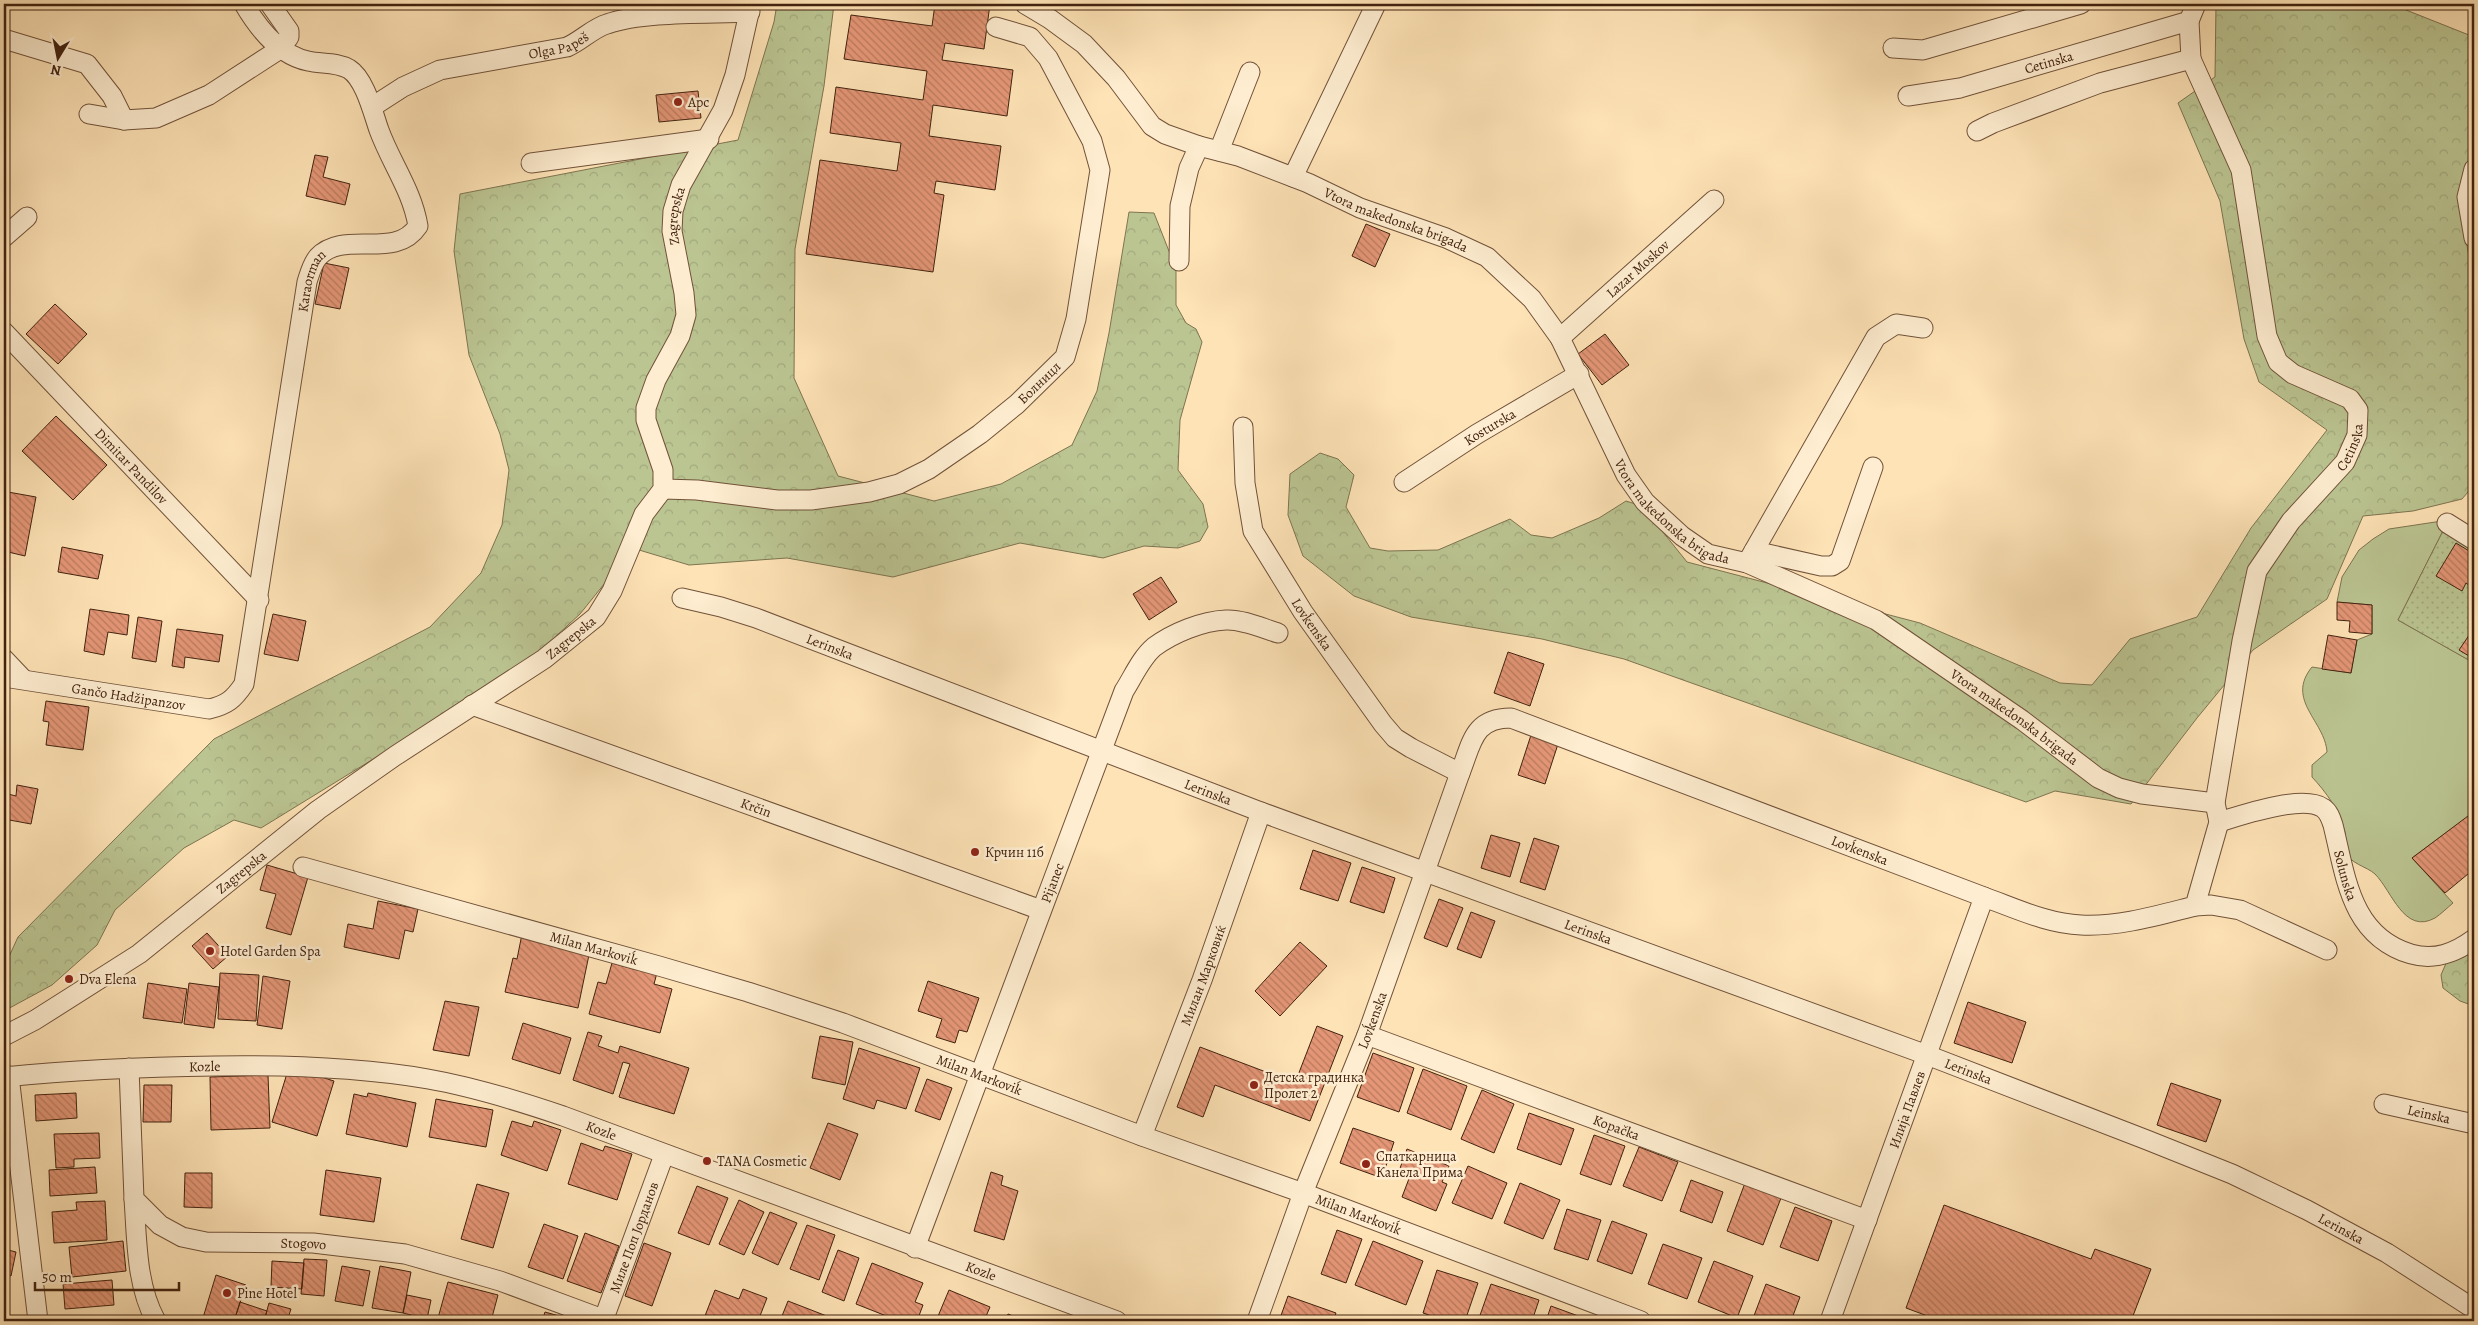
<svg xmlns="http://www.w3.org/2000/svg" width="2478" height="1325" font-family="Alegreya,serif">
<defs>
<pattern id="forest-crowns" width="20" height="18" patternUnits="userSpaceOnUse" patternTransform="scale(1.25)"><rect width="20" height="18" fill="#bbc592"/><path d="M2 6a3 3 0 1 1 6 0M12 15a3 3 0 1 1 6 0" fill="none" stroke="#a2a97d"/></pattern>
<pattern id="garden-dots" width="8" height="8" patternUnits="userSpaceOnUse" patternTransform="scale(1.25)"><rect width="8" height="8" fill="#bbc592"/><path d="M2 2h.1M6 6h.1" fill="none" stroke="#a2a97d" stroke-width="1.8" stroke-linecap="round"/></pattern>
<pattern id="building-back-hatch" width="6" height="6" patternUnits="userSpaceOnUse" patternTransform="scale(1.25)"><rect width="6" height="6" fill="#e49676"/><path d="M-1 5l2 2M0 0l6 6M5-1l2 2" fill="none" stroke="#ba7a5f"/></pattern>
</defs>
<rect width="100%" height="100%" fill="#fee3b6"/>
<filter id="stains"><feTurbulence type="fractalNoise" baseFrequency=".004" numOctaves="4"/><feColorMatrix values="0 0 0 0 .2 0 0 0 0 .09 0 0 0 0 .02 0 0 0 .5 -.17"/></filter>
<radialGradient id="worn" r=".72"><stop offset=".6" stop-color="#630" stop-opacity="0"/><stop offset="1" stop-color="#630" stop-opacity=".3"/></radialGradient>
<path fill="#bbc592" stroke="#7e7450" d="M2442,521l5,2 -49,97 76,43v153l-2,-2 -60,44 41,45c-6,5 -12,11 -18,15 -31,17 -43,-27 -60,-44 -9,-8 -25,-10 -30,-23 -2,-5 1,-13 0,-19 -5,-21 -19,-40 -33,-55v-12l15,-13c-2,-31 -42,-52 -15,-85l39,6 6,-33 15,-6v-29l-35,-3 5,-25 17,-27 14,-11 16,-10z"/>
<path fill="url(#forest-crowns)" stroke="#7e7450" d="M777,4h57l-10,82 -29,163 -1,129 44,98 96,25 67,-17 71,-39 25,-54 12,-58 20,-121 25,1 22,56v36l10,18 10,6 6,13 -22,78 -2,50 25,34 5,23 -8,14 -22,7 -34,-2 -41,12 -83,-15 -127,34 -106,-19 -98,7 -50,-15 -22,18 -37,46 -51,47 -53,35 -215,132 -27,-8 -50,28 -69,62 -18,35 -45,40 -48,26v-48l3,-2 11,-24 196,-198 216,-112 51,-54 21,-48 7,-55 -9,-36 -31,-79 -15,-104 6,-57 278,-54 36,-118z
M2216,4h175l83,33v109l-15,54 12,68 3,1v216l-12,14 -49,12 -50,5 -36,83 -74,51 -56,68 -66,86 -76,-13 -29,11 -402,-143 -82,-20 -131,-22 -57,-21 -51,-40 -15,-41 2,-41 30,-21 18,6 16,16 -8,32 24,41 18,3 50,-1 72,-31 21,16 21,3 47,-20 27,-17 16,5 45,56 233,61 140,60 32,2 38,-46 67,-22 54,-89 76,-98 -68,-48 -15,-43 -24,-138 -42,-98 37,-26z
M2474,951v55l-14,-5 -17,-13 -2,-13 6,-14 16,-4z"/>
<path fill="url(#garden-dots)" stroke="#7e7450" d="M2447,523l27,17v123l-76,-43z"/>
<path fill="url(#building-back-hatch)" stroke="#42220f" d="M935,4h55l-6,45 -39,-6 -3,17 71,10 -6,46 -74,-11 -4,31 72,10 -6,44 -59,-9 -2,12 10,2 -11,77 -127,-18 14,-94 77,11 4,-28 -71,-10 6,-46 87,13 4,-29 -83,-12 7,-44 81,11z
M698,91l3,27 -42,4 -3,-27z
M315,155l13,2 -5,20 27,7 -5,21 -39,-9z
M1366,224l24,10 -15,33 -23,-11z
M324,263l25,5 -9,41 -25,-5z
M55,304l32,30 -29,30 -32,-30z
M1605,334l24,31 -27,20 -24,-31z
M56,416l51,49 -34,35 -51,-49z
M8,492l28,5 -11,59 -21,-5v-37z
M2456,543l18,11v35l-8,-6 -4,8 -26,-15z
M62,547l41,8 -5,24 -40,-7z
M1161,577l16,25 -28,18 -16,-26z
M2337,602l35,3v29l-23,-2 1,-11 -13,-1z
M90,609l39,6 -2,20 -19,-3 -4,23 -20,-4z
M273,614l33,7 -8,40 -34,-7z
M138,617l24,4 -6,41 -24,-4z
M2474,628v31l-15,-9z
M177,629l46,6 -4,27 -34,-5 -1,11 -12,-2z
M2328,635l29,5 -6,33 -29,-4z
M1508,652l36,12 -14,42 -36,-13z
M46,701l43,6 -6,43 -37,-5 3,-23 -6,-1z
M1532,732l27,9 -14,43 -27,-9z
M17,785l21,4 -7,35 -27,-5v-26l12,3z
M2472,813l2,56 -29,24 -33,-35z
M1491,835l29,8 -10,34 -29,-9z
M1534,838l25,8 -14,44 -25,-8z
M1313,850l38,13 -13,38 -38,-12z
M267,865l41,12 -17,58 -25,-7 10,-34 -16,-4z
M1362,867l33,11 -11,35 -34,-11z
M1439,899l24,9 -16,39 -23,-9z
M378,901l40,8 -5,23 -8,-2 -6,29 -55,-12 4,-23 25,5z
M1471,912l24,9 -14,37 -24,-9z
M207,933l21,23 -15,13 -21,-23z
M522,934l68,16 -12,58 -73,-16 8,-34 4,1z
M1300,942l27,24 -47,50 -25,-25z
M612,963l25,7 2,-6 19,5 -4,15 18,5 -12,44 -71,-19 9,-32 8,2z
M220,973l39,2 -3,46 -38,-2z
M263,976l27,5 -8,48 -25,-4z
M928,981l51,17 -12,34 -8,-2 -4,13 -19,-6 6,-18 -24,-8z
M148,983l39,6 -5,34 -39,-5z
M189,983l30,4 -5,41 -30,-4z
M445,1001l34,6 -10,49 -36,-6z
M1968,1002l58,20 -14,41 -58,-20z
M523,1023l48,15 -11,36 -48,-15z
M1317,1026l26,10 -33,85 -95,-36 -12,32 -26,-10 23,-60 95,36z
M588,1032l14,4 -4,10 20,7 2,-7 69,22 -15,46 -55,-17 11,-33 -7,-2 -10,32 -40,-14z
M820,1036l33,6 -8,43 -33,-7z
M859,1048l61,20 -14,41 -29,-9 -3,9 -31,-10z
M1373,1053l41,15 -15,44 -42,-15z
M289,1067l45,14 -17,55 -45,-14z
M1423,1069l44,17 -16,44 -44,-17z
M268,1075l2,53 -59,2 -1,-53z
M927,1079l25,9 -12,32 -25,-9z
M2171,1083l50,17 -15,42 -49,-17z
M144,1085h28l-1,37h-28z
M1482,1090l32,14 -20,49 -33,-14z
M76,1093l1,25 -41,3 -1,-26z
M368,1093l48,10 -9,44 -61,-13 8,-40 13,3z
M436,1099l57,11 -7,37 -57,-10z
M1529,1113l45,16 -13,36 -44,-16z
M512,1121l20,6 2,-6 27,9 -14,41 -46,-16z
M828,1123l30,11 -18,46 -30,-12z
M1353,1128l41,14 -12,36 -42,-15z
M99,1133l1,25 -26,1v8l-18,1 -2,-34z
M1594,1135l31,11 -14,39 -31,-11z
M581,1143l22,8 2,-5 27,8 -15,46 -49,-16z
M1639,1147l39,15 -16,39 -39,-15z
M1407,1149l42,17 -7,16 5,2 -11,27 -34,-14 8,-21 -11,-5z
M1468,1166l39,17 -15,36 -40,-16z
M95,1167l2,26 -47,3 -1,-26z
M326,1170l55,8 -7,44 -54,-7z
M991,1172l12,4 -2,9 17,6 -14,49 -30,-9z
M185,1173h27v35l-28,-1z
M1691,1180l32,12 -11,31 -32,-12z
M1520,1183l40,17 -17,39 -39,-16z
M1745,1183l36,15 -18,47 -36,-14z
M477,1184l32,9 -16,55 -32,-9z
M697,1186l31,12 -19,47 -31,-12z
M739,1200l25,12 -20,43 -25,-11z
M105,1201l2,39 -53,3 -2,-31 25,-2 -1,-8z
M1944,1205l147,54 4,-10 56,20 -20,52h-190l-35,-13z
M1795,1207l37,14 -14,40 -38,-14z
M1567,1209l34,11 -13,40 -34,-11z
M770,1212l27,11 -19,42 -26,-12z
M1612,1221l35,13 -15,40 -35,-13z
M544,1224l34,12 -15,43 -35,-12z
M807,1225l28,10 -16,45 -29,-11z
M1337,1230l25,9 -16,44 -25,-9z
M585,1233l34,13 -18,47 -34,-12z
M123,1241l3,30 -54,6 -3,-30z
M1373,1241l50,20 -17,44 -51,-20z
M644,1243l27,10 -19,53 -27,-10z
M1663,1244l39,14 -15,41 -39,-15z
M4,1249l12,3 -5,24 -7,-2z
M838,1250l21,8 -15,43 -22,-9z
M304,1259l23,1 -3,36 -23,-2z
M272,1261l32,2 -2,26 -31,-2z
M1714,1261l39,15 -16,42 -39,-16z
M872,1263l51,20 -8,19 8,3 -6,16h-18l-43,-17z
M342,1266l28,5 -7,35 -28,-5z
M380,1266l31,6 -8,41 -31,-5z
M1437,1270l41,13 -13,38h-19l-23,-8z
M216,1275l30,10 -12,36h-32z
M112,1280l2,25 -49,4 -2,-25z
M448,1282l50,13 -7,26h-43l-10,-3z
M1491,1284l48,16 -7,21h-54z
M1766,1284l34,13 -9,24h-39z
M743,1289l24,9 -9,23h-55l12,-31 24,9z
M949,1290l41,17 -6,14h-48z
M407,1295l24,5 -4,19 -24,-6z
M1288,1296l48,17 -3,8h-54z
M788,1301l49,19 -57,1z
M240,1302l27,9 -3,10h-30z
M269,1303l22,6 -4,12h-23z
M1551,1306l41,15h-46z
M545,1312l32,9h-35z
M1008,1314l18,7h-21z"/>
<g fill="none" stroke-linecap="round" stroke-linejoin="round">
<defs>
<g id="minor">
<path d="M1025,4l25,15 34,25 32,34 36,48 13,8 34,12"/>
<path d="M4,39l83,25 25,32 12,24"/>
<path d="M1893,48l30,2 158,-46"/>
<path id="s1" d="M1908,96l52,-8 229,-67 7,-17"/>
<path id="s2" d="M372,107l31,-20 37,-17 127,-23c14,-6 26,-19 40,-23 37,-13 102,-10 143,-12"/>
<path d="M89,114l35,6 32,-2 53,-23 71,-46 9,-12v-6l-19,-27"/>
<path d="M1977,131l16,-8 107,-40 91,-24 -2,-38"/>
<path d="M1219,151l31,-79"/>
<path d="M531,163l178,-24"/>
<path d="M2474,169l-7,28 7,41"/>
<path d="M1293,177l83,-173"/>
<path d="M4,237l23,-20"/>
<path id="s3" d="M1179,261l1,-55 9,-38 10,-22 39,10 70,27 52,25 86,30 41,19 45,42 28,39 66,137 19,27 37,34 26,18 39,9 129,57 146,100 76,58 21,10 23,6 73,9"/>
<path id="s4" d="M4,332l255,268"/>
<path id="s5" d="M1560,338l154,-138"/>
<path id="s6" d="M1243,427l2,56 8,48 50,81 80,112 12,14 16,10 49,25"/>
<path id="s7" d="M1404,482l73,-48 102,-60"/>
<path id="s8" d="M663,489l34,1 80,10h34l58,-8 30,-8 30,-15 51,-35 37,-30 48,-47 11,-38 24,-149 -8,-29 -44,-83 -18,-21 -34,-10"/>
<path d="M2447,523l27,17"/>
<path d="M1754,551l67,15h11l8,-5 33,-94"/>
<path d="M1747,563l129,-226 20,-13 27,4"/>
<path id="s9" d="M682,598l39,9 35,11 505,194 666,243 220,85 85,34 75,36 80,43 87,56"/>
<path d="M4,659l19,20"/>
<path id="s10" d="M4,677l205,32c18,-4 25,-10 35,-25l63,-402c3,-9 5,-18 11,-25 26,-28 77,4 100,-31 -6,-36 -27,-63 -39,-96 -6,-17 -14,-51 -30,-61 -12,-7 -28,-5 -41,-8 -29,-6 -50,-33 -64,-57"/>
<path id="s11" d="M472,705l569,205"/>
<path id="s12" d="M2219,822c23,-7 84,-28 104,-14 6,4 8,11 10,17 13,53 18,111 78,129 24,7 44,-1 63,-15"/>
<path id="s13" d="M303,867l356,99 89,26 95,31 299,113 161,57 338,128"/>
<path d="M2195,906l16,-1 29,5 87,40"/>
<path id="s14" d="M1367,1035l500,185"/>
<path id="s15" d="M4,1036l31,-16 104,-66 179,-144 77,-54 149,-97 52,-42 16,-26 32,-77 19,-25v-19l-17,-50v-12l10,-28 24,-44 6,-21 -2,-22 -12,-62 1,-20 8,-26 42,-75 12,-35 16,-71"/>
<path id="s16" d="M129,1068l5,131 26,26 22,12 24,5 107,1 92,11 95,27 108,40"/>
<path d="M9,1076l29,245"/>
<path id="s17" d="M4,1077c70,-7 141,-10 212,-11 71,-1 142,1 212,13 46,8 91,22 135,37l554,205"/>
<path id="s18" d="M2384,1104l90,20"/>
<path id="s19" d="M1142,1136l60,-156 59,-168"/>
<path d="M134,1199c3,41 2,86 22,122"/>
<path id="s20" d="M915,1248l209,-557c9,-14 17,-33 30,-44 19,-14 48,-26 72,-27 16,-1 36,8 52,13"/>
<path id="s21" d="M603,1321l61,-166"/>
<path id="s22" d="M1257,1321l46,-128 64,-158 93,-262c12,-30 13,-55 51,-55l473,179c31,11 64,27 97,28 38,2 78,-10 114,-19l24,-84 -4,-19 27,-162 15,-70 34,-50 54,-59 12,-27 1,-25 -8,-11 -57,-25 -15,-12 -11,-26 -26,-166 -50,-111"/>
<path id="s23" d="M1830,1321l154,-424"/>
</g>
</defs>
<use href="#minor" stroke="#715239" stroke-width="21"/>
<use href="#minor" stroke="#feedd0" stroke-width="19"/>
</g>
<g fill="#8f2418" stroke="#feedd0" stroke-width="2">
<circle cx="678" cy="102" r="5"/>
<circle cx="975" cy="852" r="5"/>
<circle cx="210" cy="951" r="5"/>
<circle cx="69" cy="979" r="5"/>
<circle cx="1254" cy="1085" r="5"/>
<circle cx="707" cy="1161" r="5"/>
<circle cx="1366" cy="1164" r="5"/>
<circle cx="227" cy="1293" r="5"/>
</g>
<g text-anchor="middle" stroke-width="5" stroke-linejoin="round" paint-order="stroke">
<g font-size="14" fill="#42220f" stroke="#feedd0">
<text dy="5" stroke="none"><textPath href="#s2" startOffset="199">Olga Papeš</textPath></text>
<text dy="5" stroke="none"><textPath href="#s1" startOffset="145">Cetinska</textPath></text>
<text dy="5" stroke="none"><textPath href="#s15" startOffset="1158">Zagrepska</textPath></text>
<text dy="5" stroke="none"><textPath href="#s3" startOffset="329">Vtora makedonska brigada</textPath></text>
<text dy="5" stroke="none"><textPath href="#s5" startOffset="104">Lazar Moskov</textPath></text>
<text dy="5" stroke="none"><textPath href="#s10" startOffset="661">Karaorman</textPath></text>
<text dy="5" stroke="none"><textPath href="#s8" startOffset="412">Болницл</textPath></text>
<text dy="5" stroke="none"><textPath href="#s7" startOffset="102">Kosturska</textPath></text>
<text dy="5" stroke="none"><textPath href="#s22" startOffset="1889">Cetinska</textPath></text>
<text dy="5" stroke="none"><textPath href="#s4" startOffset="185">Dimitar Pandilov</textPath></text>
<text dy="5" stroke="none"><textPath href="#s3" startOffset="749">Vtora makedonska brigada</textPath></text>
<text dy="5" stroke="none"><textPath href="#s6" startOffset="215">Lovḱenska</textPath></text>
<text dy="5" stroke="none"><textPath href="#s15" startOffset="694">Zagrepska</textPath></text>
<text dy="5" stroke="none"><textPath href="#s9" startOffset="156">Lerinska</textPath></text>
<text dy="5" stroke="none"><textPath href="#s10" startOffset="126">Gančo Hadžipanzov</textPath></text>
<text dy="5" stroke="none"><textPath href="#s3" startOffset="1154">Vtora makedonska brigada</textPath></text>
<text dy="5" stroke="none"><textPath href="#s9" startOffset="561">Lerinska</textPath></text>
<text dy="5" stroke="none"><textPath href="#s11" startOffset="302">Krčin</textPath></text>
<text dy="5" stroke="none"><textPath href="#s22" startOffset="1040">Lovḱenska</textPath></text>
<text dy="5" stroke="none"><textPath href="#s15" startOffset="289">Zagrepska</textPath></text>
<text dy="5" stroke="none"><textPath href="#s12" startOffset="179">Solunska</textPath></text>
<text dy="5" stroke="none"><textPath href="#s20" startOffset="390">Pijanec</textPath></text>
<text dy="5" stroke="none"><textPath href="#s9" startOffset="966">Lerinska</textPath></text>
<text dy="5" stroke="none"><textPath href="#s13" startOffset="302">Milan Markoviḱ</textPath></text>
<text dy="5" stroke="none"><textPath href="#s19" startOffset="172">Милан Марковиќ</textPath></text>
<text dy="5" stroke="none"><textPath href="#s22" startOffset="322">Lovḱenska</textPath></text>
<text dy="5" stroke="none"><textPath href="#s17" startOffset="201">Kozle</textPath></text>
<text dy="5" stroke="none"><textPath href="#s9" startOffset="1371">Lerinska</textPath></text>
<text dy="5" stroke="none"><textPath href="#s13" startOffset="708">Milan Markoviḱ</textPath></text>
<text dy="5" stroke="none"><textPath href="#s23" startOffset="225">Илија Павлев</textPath></text>
<text dy="5" stroke="none"><textPath href="#s18" startOffset="46">Leinska</textPath></text>
<text dy="5" stroke="none"><textPath href="#s14" startOffset="266">Kopačka</textPath></text>
<text dy="5" stroke="none"><textPath href="#s17" startOffset="606">Kozle</textPath></text>
<text dy="5" stroke="none"><textPath href="#s13" startOffset="1112">Milan Markoviḱ</textPath></text>
<text dy="5" stroke="none"><textPath href="#s9" startOffset="1776">Lerinska</textPath></text>
<text dy="5" stroke="none"><textPath href="#s21" startOffset="89">Миле Поп Јорданов</textPath></text>
<text dy="5" stroke="none"><textPath href="#s16" startOffset="315">Stogovo</textPath></text>
<text dy="5" stroke="none"><textPath href="#s17" startOffset="1011">Kozle</textPath></text>
</g>
<g font-size="14" fill="#42220f" stroke="#feedd0" text-anchor="start">
<text x="688" y="107">Арс</text>
<text x="985" y="857">Крчин 11б</text>
<text x="220" y="956">Hotel Garden Spa</text>
<text x="79" y="984">Dva Elena</text>
<text x="1264" y="1082">Детска градинка<tspan x="1264" dy="16">Пролет 2</tspan></text>
<text x="1376" y="1161">Спаткарница<tspan x="1376" dy="16">Канела Прима</tspan></text>
<text x="717" y="1166">TANA Cosmetic</text>
<text x="237" y="1298">Pine Hotel</text>
</g>
</g>
<rect width="2478" height="1325" fill="none" stroke="#fee3b6" stroke-width="20"/>
<rect x="5" y="5" width="2468" height="1315" fill="none" stroke="#42220f" stroke-width="2.5"/>
<rect x="10" y="10" width="2458" height="1305" fill="none" stroke="#42220f"/>
<g transform="translate(58 58) rotate(190)" stroke="#feedd0" stroke-width="4" paint-order="stroke">
<path d="M0-4L9 19L0 12L-9 19Z" fill="#42220f"/>
<text y="-8" font-size="14" font-weight="bold" text-anchor="middle" fill="#42220f">N</text>
</g>
<path d="M35 1282v8h144v-8" fill="none" stroke="#42220f" stroke-width="2.5"/>
<text x="42" y="1282" font-size="15" fill="#42220f" stroke="#feedd0" stroke-width="4" paint-order="stroke">50 m</text>
<rect width="100%" height="100%" filter="url(#stains)"/>
<rect width="100%" height="100%" fill="url(#worn)"/>
</svg>
